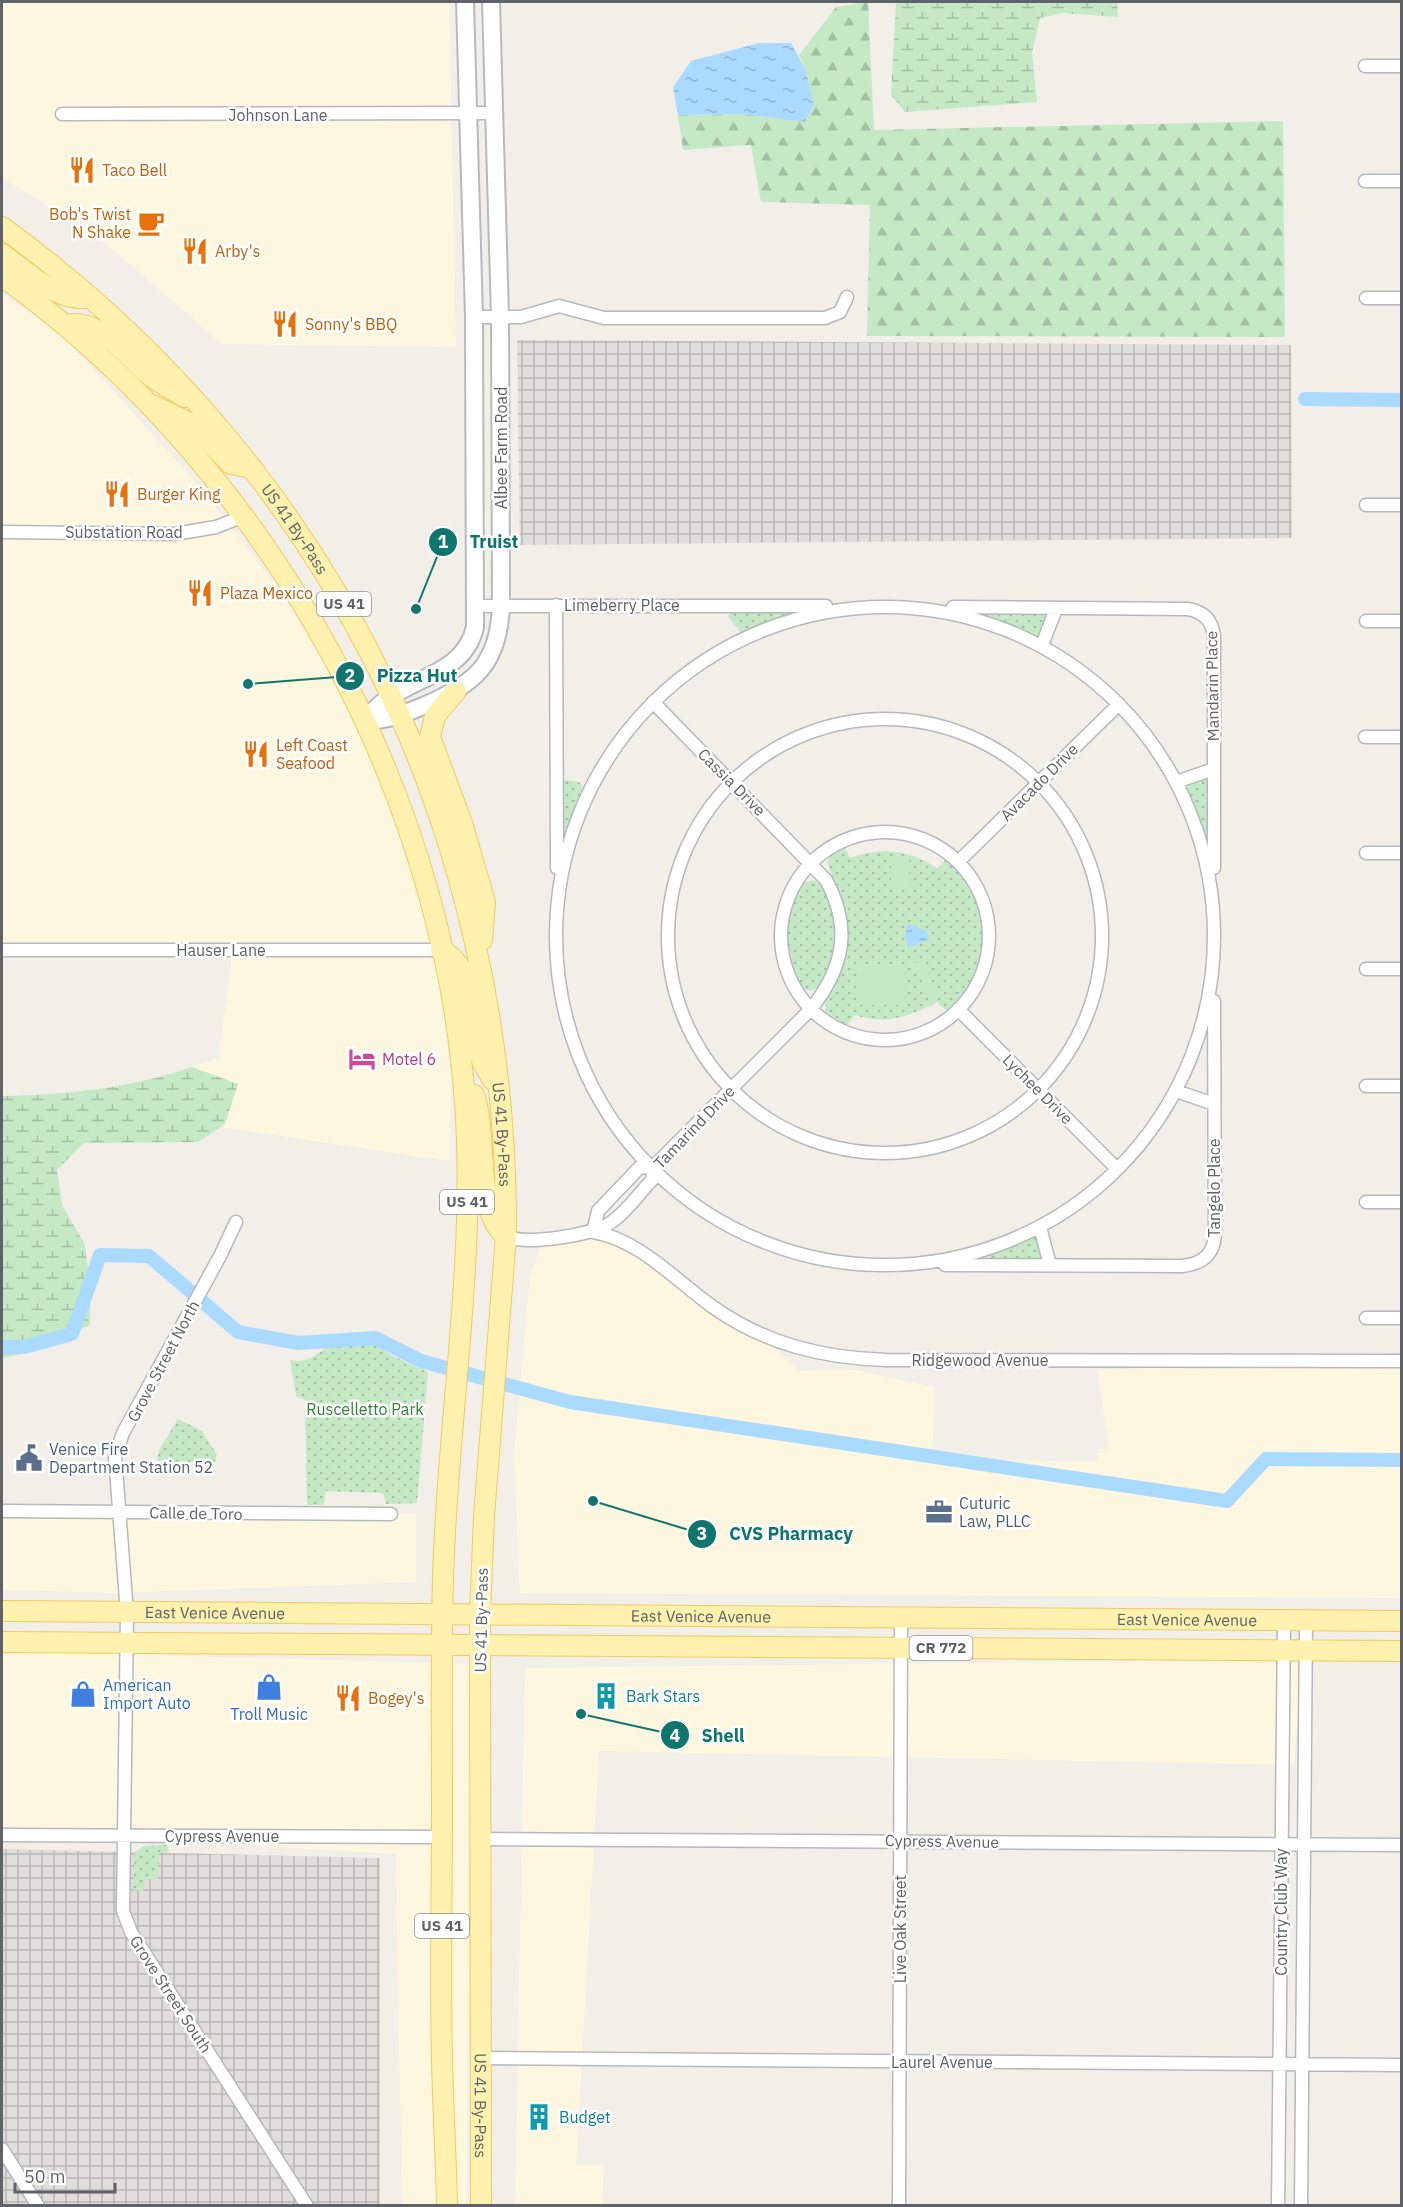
<svg xmlns="http://www.w3.org/2000/svg" width="1403" height="2207" font-family="'IBM Plex Sans',sans-serif">
<defs>
<pattern id="industrial-grid" width="8" height="8" patternUnits="userSpaceOnUse" patternTransform="scale(1.5)"><rect width="8" height="8" fill="#e0deda"/><path d="M0 4h8M4 0v8" fill="none" stroke="#b9b8b5"/></pattern>
<pattern id="green-dots" width="8" height="8" patternUnits="userSpaceOnUse" patternTransform="scale(1.5)"><rect width="8" height="8" fill="#c5e8c5"/><path d="M2 2h.1M6 6h.1" fill="none" stroke="#a3c0a4" stroke-width="1.8" stroke-linecap="round"/></pattern>
<pattern id="forest-firs" width="22" height="20" patternUnits="userSpaceOnUse" patternTransform="scale(1.5)"><rect width="22" height="20" fill="#c5e8c5"/><path d="M5 1l3.5 6h-7zM16 11l3.5 6h-7z" fill="#a3c0a4"/></pattern>
<pattern id="wetland-marsh" width="20" height="14" patternUnits="userSpaceOnUse" patternTransform="scale(1.5)"><rect width="20" height="14" fill="#c5e8c5"/><path d="M1 5h8M5 5V1M11 12h8M15 12V8" fill="none" stroke="#a3c0a4"/></pattern>
<pattern id="water-ripples" width="26" height="14" patternUnits="userSpaceOnUse" patternTransform="scale(1.5)"><rect width="26" height="14" fill="#aadaff"/><path d="M2 4q2-2 4 0t4 0M15 11q2-2 4 0t4 0" fill="none" stroke="#8eb4d2"/></pattern>
</defs>
<rect width="100%" height="100%" fill="#f1efe8"/>
<path fill="#fef7e0" d="M2,2h447l7,345 -234,-3 -131,-113 -89,-53z
M2,294l59,39 138,153 97,126 36,59 30,58 57,159 22,92 10,98 -2,83 -228,-34 4,-3 13,-40 -46,-17 27,-9 13,-105 -230,-7z
M544,1239h72l135,87 48,45 56,-1 79,17 -1,66 4,7 160,1 3,-12h9l-11,-79 303,-12v240l-881,-5 -6,-137 16,-181z
M2,1512l268,4 146,-3v69l-300,11 -114,-3z
M2,1651l433,12 5,542h-38l-6,-351 -394,-23z
M1302,1659l-8,106 -695,-14 -23,414h28l-2,40 -87,1 10,-538z
M449,1663l24,1 -7,542 -12,-1 -5,-147z"/>
<path fill="url(#industrial-grid)" d="M517,340l774,5 1,193 -772,7z
M2,1849l378,9v347l-378,1z"/>
<path fill="url(#green-dots)" d="M732,611l56,1 3,2 -49,20 -14,-18z
M1041,613l6,4 -7,18 -3,1 -54,-21z
M1204,777l5,7 -2,54 -21,-48 2,-7z
M566,780l13,2 5,7 -21,49 -1,-57z
M844,846l6,12c31,-11 60,-9 88,11l9,-11c47,45 48,110 0,153l-10,-9c-27,15 -53,23 -82,13l-9,11 -21,-15 1,-11 19,-40 2,-21 -2,-27 -18,-50 6,-10z
M813,880c33,12 28,108 -3,111 -33,-10 -27,-90 -5,-109z
M1035,1237l6,22h-52l2,-6z
M345,1335c27,-1 31,13 52,23 10,5 20,9 31,14l-11,131 -31,1 -3,-11 -57,-2 -2,14h-17l-2,-105 -9,-4 -6,-36c23,6 36,-17 55,-25z
M178,1419l24,12 15,24 -2,7h-52l-6,-2 2,-10z
M167,1845l2,7 -10,1 -1,26h-14l-1,12 -10,-1 2,-38 9,-6z"/>
<path fill="url(#forest-firs)" d="M868,2l6,128 409,-9 2,216 -418,-1 3,-131 -109,-3 -10,-57 -68,5 -5,-35 64,-1 63,8v-53l-6,-14 37,-48z"/>
<path fill="url(#wetland-marsh)" d="M896,2h221l1,15 -55,-4 -23,5 -8,35 5,49 -132,10 -14,-17z
M192,1067l46,17 -13,40 -27,18 -114,1 -27,27 5,35 23,40 5,39v41l-59,27 -29,6v-262c63,-1 130,-8 190,-29z"/>
<path fill="#c5e8c5" d="M909,856l1,31h-19v-30z
M919,960l22,37 -7,4 -22,-37z
M857,964h47v41h-48z"/>
<path fill="url(#water-ripples)" d="M759,43h32l14,26 9,35 -9,18 -63,-8 -64,1 -5,-28 18,-26z
M908,924l19,7 2,8 -21,9 -3,-12z"/>
<g fill="none" stroke-linecap="round" stroke-linejoin="round">
<path stroke="#aadaff" stroke-width="14" d="M1305,399l97,1
M2,1347h22l48,-13 28,-79 49,1 89,76 60,11 77,-5 46,23 149,41 657,99 39,-42 136,1"/>
<defs>
<path id="minor" d="M1365,66h37
M62,114l432,-1
M1365,181h37
M1366,298h36
M474,317h47l38,-11 45,12h221l15,-6 7,-15
M1366,505h36
M2,532l173,2 41,-7 28,-11
M556,605l1,263
M475,606h351
M556 936a329 329 0 1 1 658 0a329 329 0 1 1-658 0Z
M953,607l234,2c16,2 25,11 27,27v232
M1366,621h36
M1042,645l14,-36
M668 936a217 217 0 1 1 434 0a217 217 0 1 1-434 0Z
M1365,737h37
M1176,782l38,-13
M781 936a104 104 0 1 1 208 0a104 104 0 1 1-208 0Z
M1366,853h36
M959,861l160,-157
M2,950h439
M1366,969h36
M958,1009l159,160
M1366,1086h36
M1176,1091l38,13
M1366,1202h36
M236,1222l-16,34 -97,177 -8,23 12,157 -4,298 8,21 176,274
M1040,1227l10,38
M593,1232c46,7 83,49 120,75 52,37 110,51 173,53l516,1
M593,1232l5,-21 42,-44 12,1
M506,1236c19,10 86,-1 104,-13 16,-10 29,-30 43,-44l-1,-11 159,-159c33,-42 41,-81 15,-129l-173,-178
M945,1265l237,1c20,-2 32,-11 33,-32l-1,-233
M1366,1318h36
M2,1511l389,3
M2,1835l440,2
M483,1839l919,6
M482,2058l920,7
M2,2149l36,57
M899,2206l2,-590
M1278,2206l6,-587
M1301,2206l5,-587"/>
<path id="secondary" d="M366,721c22,-1 38,-7 57,-15 52,-22 76,-42 78,-101l-1,-288 -9,-315
M366,721c26,-44 97,-39 109,-94l-1,-310 -9,-315"/>
<g id="primary">
<path id="s1" d="M2,227c328,239 507,604 504,1009l-22,280 -4,98 1,592"/>
<path d="M2,254c25,17 56,50 88,43"/>
<path d="M2,276c271,196 454,528 465,864 5,146 -20,292 -24,438 -2,77 -1,153 -1,230 0,84 -2,168 0,251 1,49 4,98 5,147"/>
<path d="M65,325c34,-8 60,29 83,49 11,9 24,15 36,23"/>
<path d="M152,405l40,19 39,40 21,4"/>
<path d="M456,691l-21,25 -5,21 32,86 23,79 -3,38"/>
<path d="M441,950c36,18 30,71 39,105 3,9 8,17 13,25"/>
<path d="M474,1095c14,39 0,117 32,141"/>
<path id="s2" d="M2,1611l1400,10"/>
<path d="M2,1642l1400,9"/>
</g>
</defs>
<use href="#minor" stroke="#b5b8bc" stroke-width="15"/>
<use href="#secondary" stroke="#b6babf" stroke-width="20"/>
<use href="#primary" stroke="#f2c960" stroke-width="22"/>
<use href="#minor" stroke="#fff" stroke-width="12"/>
<use href="#secondary" stroke="#fff" stroke-width="16"/>
<use href="#primary" stroke="#fff2af" stroke-width="20"/>
</g>
<defs>
<symbol id="restaurant-bare" viewBox="-9 -9 18 18"><path d="M-5-6h1v4h1v-4h1v4h1v-4h1v5L-1.5 .5V6h-2V.5L-5-1ZM5-6V6H3V1.5H1.5Q1.5-4 5-6Z" fill="#e8710a" stroke="#fff" stroke-width="2.5" paint-order="stroke"/></symbol>
<symbol id="cafe-bare" viewBox="-9 -9 18 18"><path d="M-5.5-4.5H6V0H3Q3 3.5 0 3.5H-2.5Q-5.5 3.5-5.5 0ZM3-3.2v2h1.7v-2ZM-6 4.5H4V6H-6Z" fill="#e8710a" stroke="#fff" stroke-width="2.5" paint-order="stroke"/></symbol>
<symbol id="hotel-bare" viewBox="-9 -9 18 18"><path d="M-6-4.5h1.5V1H6V5H4.5V3h-9V5H-6ZM-4 0a1.8 1.8 0 1 1 3.6 0ZM.5 0V-2.5h3Q6-2.5 6 0Z" fill="#d1479c" stroke="#fff" stroke-width="2.5" paint-order="stroke"/></symbol>
<symbol id="civic-bare" viewBox="-9 -9 18 18"><path d="M-.6-6.5H3V-4.5H.6V-3L4-1V1h2V6H-6V1h2V-1L-.6-3ZM-1.2 2.5V6h2.4V2.5Z" fill="#5c6f8a" stroke="#fff" stroke-width="2.5" paint-order="stroke"/></symbol>
<symbol id="office-bare" viewBox="-9 -9 18 18"><path d="M-6-3h4V-5.5h4V-3h4V5H-6ZM-1-4.5V-3h2v-1.5ZM-6 0V1H6V0Z" fill="#5c6f8a" stroke="#fff" stroke-width="2.5" paint-order="stroke"/></symbol>
<symbol id="shop-bare" viewBox="-9 -9 18 18"><path d="M-5-2.5h2.3a2.7 3.5 0 0 1 5.4 0H5L5.5 6h-11ZM-1.5-2.5h3a1.5 2.3 0 0 0-3 0Z" fill="#3f7fe0" stroke="#fff" stroke-width="2.5" paint-order="stroke"/></symbol>
<symbol id="building-bare" viewBox="-9 -9 18 18"><path d="M-4-6H4V6H1V3H-1V6H-4ZM-2.5-4.3h1.7v1.8h-1.7ZM.8-4.3h1.7v1.8H.8ZM-2.5-1h1.7V.8h-1.7ZM.8-1h1.7V.8H.8Z" fill="#0f9aa8" stroke="#fff" stroke-width="2.5" paint-order="stroke"/></symbol>
</defs>
<g fill-rule="evenodd">
<use href="#restaurant-bare" x="63" y="151" width="38" height="38"/>
<use href="#cafe-bare" x="132" y="204" width="38" height="38"/>
<use href="#restaurant-bare" x="176" y="232" width="38" height="38"/>
<use href="#restaurant-bare" x="266" y="305" width="38" height="38"/>
<use href="#restaurant-bare" x="98" y="475" width="38" height="38"/>
<use href="#restaurant-bare" x="181" y="574" width="38" height="38"/>
<use href="#restaurant-bare" x="237" y="735" width="38" height="38"/>
<use href="#hotel-bare" x="343" y="1040" width="38" height="38"/>
<use href="#civic-bare" x="10" y="1439" width="38" height="38"/>
<use href="#office-bare" x="920" y="1493" width="38" height="38"/>
<use href="#shop-bare" x="250" y="1668" width="38" height="38"/>
<use href="#shop-bare" x="64" y="1675" width="38" height="38"/>
<use href="#building-bare" x="587" y="1677" width="38" height="38"/>
<use href="#restaurant-bare" x="329" y="1679" width="38" height="38"/>
<use href="#building-bare" x="520" y="2098" width="38" height="38"/>
</g>
<g text-anchor="middle" stroke-width="5" stroke-linejoin="round" paint-order="stroke">
<g fill="#fff" stroke="#8f9295" stroke-width="1.5">
<rect x="317" y="592" width="54" height="24" rx="4.5"/>
<rect x="440" y="1190" width="54" height="24" rx="4.5"/>
<rect x="909.5" y="1636" width="63" height="24" rx="4.5"/>
<rect x="415" y="1914" width="54" height="24" rx="4.5"/>
</g>
<g font-size="15" font-weight="bold" fill="#5f6368">
<text x="344" y="609">US 41</text>
<text x="467" y="1207">US 41</text>
<text x="941" y="1653">CR 772</text>
<text x="442" y="1931">US 41</text>
</g>
<g font-size="16" fill="#5f6368" stroke="#fff">
<text x="278" y="121">Johnson Lane</text>
<text transform="translate(501 448) rotate(-90)" y="6">Albee Farm Road</text>
<text dy="6" stroke="none"><textPath href="#s1" startOffset="423">US 41 By-Pass</textPath></text>
<text x="124" y="538">Substation Road</text>
<text x="622" y="611">Limeberry Place</text>
<text transform="translate(1212 686) rotate(-91)" y="6">Mandarin Place</text>
<text transform="translate(732 782) rotate(45)" y="6">Cassia Drive</text>
<text transform="translate(1039 782) rotate(-45)" y="6">Avacado Drive</text>
<text x="221" y="956">Hauser Lane</text>
<text transform="translate(1038 1089) rotate(45)" y="6">Lychee Drive</text>
<text transform="translate(694 1127) rotate(-46)" y="6">Tamarind Drive</text>
<text dy="6" stroke="none"><textPath href="#s1" startOffset="1071">US 41 By-Pass</textPath></text>
<text transform="translate(1214 1188) rotate(-90)" y="6">Tangelo Place</text>
<text x="980" y="1366">Ridgewood Avenue</text>
<text transform="translate(163 1361) rotate(-62)" y="6">Grove Street North</text>
<text transform="translate(196 1513) rotate(1)" y="6">Calle de Toro</text>
<text dy="6" stroke="none"><textPath href="#s2" startOffset="213">East Venice Avenue</textPath></text>
<text dy="6" stroke="none"><textPath href="#s2" startOffset="699">East Venice Avenue</textPath></text>
<text transform="translate(481 1620) rotate(-89)" y="6">US 41 By-Pass</text>
<text dy="6" stroke="none"><textPath href="#s2" startOffset="1185">East Venice Avenue</textPath></text>
<text x="222" y="1842">Cypress Avenue</text>
<text transform="translate(942 1841) rotate(1)" y="6">Cypress Avenue</text>
<text transform="translate(1281 1912) rotate(-90)" y="6">Country Club Way</text>
<text transform="translate(900 1929) rotate(-90)" y="6">Live Oak Street</text>
<text transform="translate(171 1994) rotate(57)" y="6">Grove Street South</text>
<text x="942" y="2068">Laurel Avenue</text>
<text dy="6" stroke="none"><textPath href="#s1" startOffset="2043">US 41 By-Pass</textPath></text>
</g>
<g font-size="16" fill="#c56008" stroke="#fff" text-anchor="start">
<text x="102" y="176">Taco Bell</text>
<text x="131" y="220" text-anchor="end">Bob's Twist<tspan x="131" dy="18">N Shake</tspan></text>
<text x="215" y="257">Arby's</text>
<text x="305" y="330">Sonny's BBQ</text>
<text x="137" y="500">Burger King</text>
<text x="220" y="599">Plaza Mexico</text>
<text x="276" y="751">Left Coast<tspan x="276" dy="18">Seafood</tspan></text>
<text x="368" y="1704">Bogey's</text>
</g>
<g font-size="16" fill="#b23c85" stroke="#fff" text-anchor="start">
<text x="382" y="1065">Motel 6</text>
</g>
<g font-size="16" fill="#348238" stroke="#fff">
<text x="365" y="1415">Ruscelletto Park</text>
</g>
<g font-size="16" fill="#4e5e75" stroke="#fff" text-anchor="start">
<text x="49" y="1455">Venice Fire<tspan x="49" dy="18">Department Station 52</tspan></text>
<text x="959" y="1509">Cuturic<tspan x="959" dy="18">Law, PLLC</tspan></text>
</g>
<g font-size="16" fill="#366cbe" stroke="#fff" text-anchor="start">
<text x="103" y="1691">American<tspan x="103" dy="18">Import Auto</tspan></text>
<text x="269" y="1720" text-anchor="middle">Troll Music</text>
</g>
<g font-size="16" fill="#0d838f" stroke="#fff" text-anchor="start">
<text x="626" y="1702">Bark Stars</text>
<text x="559" y="2123">Budget</text>
</g>
</g>
<path fill="none" stroke="#0f766e" stroke-width="2" d="M416 609L443 542M248 684L350 676M593 1501L702 1534M581 1714L675 1735"/>
<g fill="#0f766e" stroke="#fff" stroke-width="2">
<circle cx="416" cy="609" r="6"/>
<circle cx="248" cy="684" r="6"/>
<circle cx="593" cy="1501" r="6"/>
<circle cx="581" cy="1714" r="6"/>
<circle cx="443" cy="542" r="15"/>
<circle cx="350" cy="676" r="15"/>
<circle cx="702" cy="1534" r="15"/>
<circle cx="675" cy="1735" r="15"/>
</g>
<g font-size="18" text-anchor="middle" font-weight="bold" fill="#fff">
<text x="443" y="548">1</text>
<text x="350" y="682">2</text>
<text x="702" y="1540">3</text>
<text x="675" y="1742">4</text>
</g>
<g font-size="18" text-anchor="middle" font-weight="bold" fill="#0f766e" stroke="#fff" stroke-width="5" stroke-linejoin="round" paint-order="stroke">
<text x="494" y="548">Truist</text>
<text x="417" y="682">Pizza Hut</text>
<text x="791" y="1540">CVS Pharmacy</text>
<text x="723" y="1742">Shell</text>
</g>
<rect width="1403" height="2207" fill="none" stroke="#5f6368" stroke-width="6"/>
<path d="M15 2183v9h100v-9" fill="none" stroke="#5f6368" stroke-width="3"/>
<text x="24" y="2183" font-size="18" fill="#5f6368" stroke="#ffffff" stroke-width="4.5" paint-order="stroke">50 m</text>
</svg>
